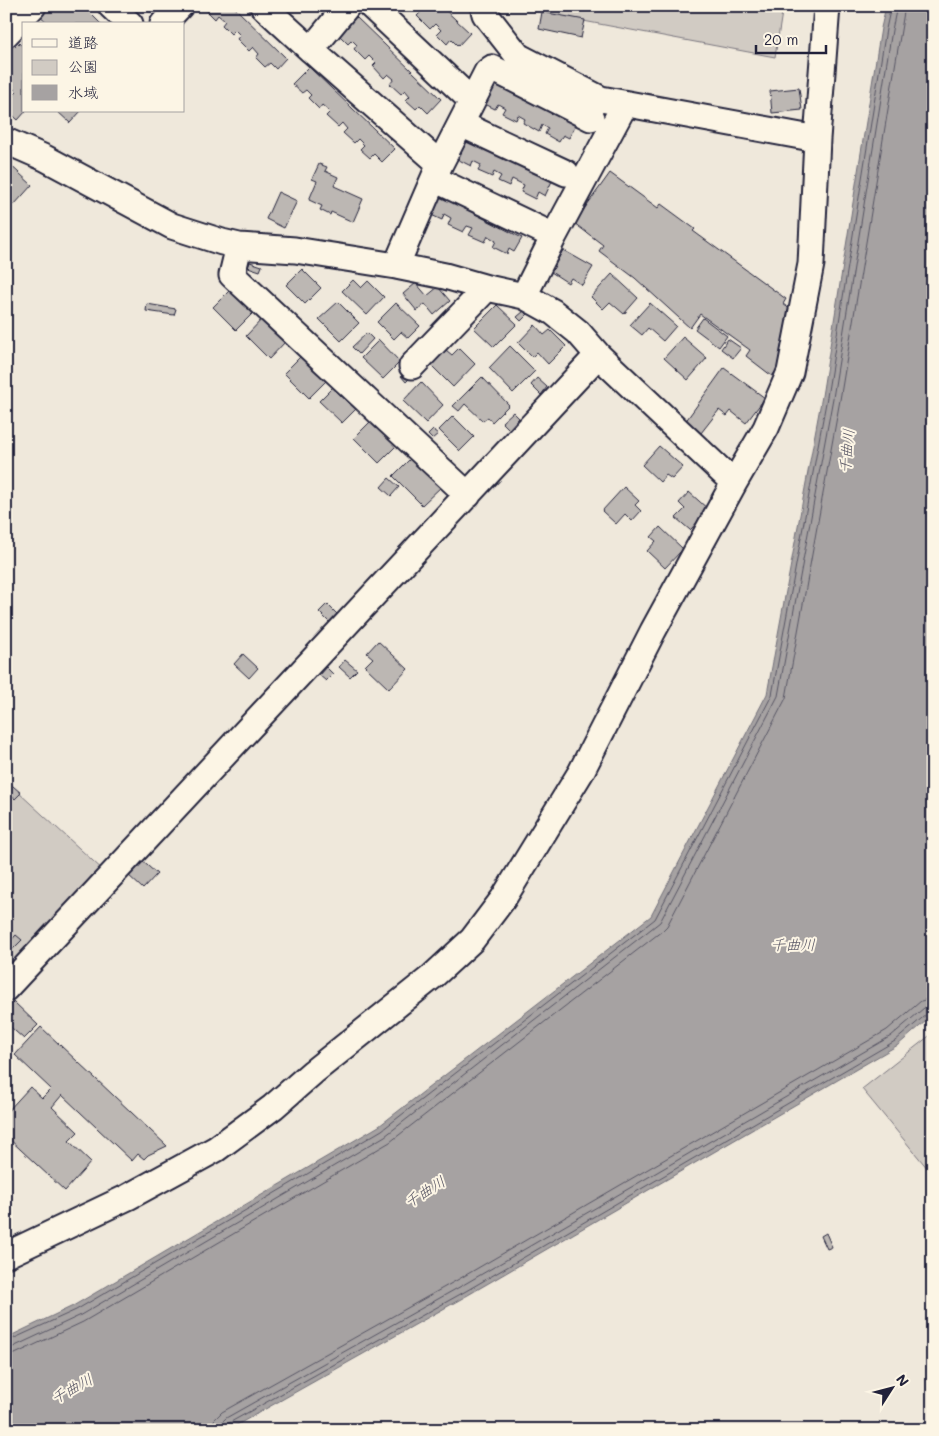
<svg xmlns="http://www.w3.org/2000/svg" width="939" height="1436" font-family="Mali,'Klee One',sans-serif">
<rect width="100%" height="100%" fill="#efe8db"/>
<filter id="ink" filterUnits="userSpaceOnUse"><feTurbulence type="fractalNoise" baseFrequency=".02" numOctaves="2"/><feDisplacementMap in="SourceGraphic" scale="10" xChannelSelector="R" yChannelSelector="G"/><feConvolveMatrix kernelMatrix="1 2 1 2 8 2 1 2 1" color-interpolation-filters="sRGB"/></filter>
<g filter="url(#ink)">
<path fill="#d1cbc3" stroke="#7a767f" d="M548,6h235l-8,51 -229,-43z
M6,781l99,91 -99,106z
M933,1033v142l-71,-86z"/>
<path fill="#a6a2a2" stroke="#716f79" d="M886,6h47v1009l-35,30 -430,250 -240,135h-222v-92l67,-32 306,-180 272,-210 116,-222 55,-298 59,-368z"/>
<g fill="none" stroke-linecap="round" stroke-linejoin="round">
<path stroke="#575564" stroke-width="1" d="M6,1342l70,-32 306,-180 273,-211 117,-224 55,-298 59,-368 5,-23
M6,1348l7,-1 66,-31 306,-180 275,-214 118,-226 55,-298 59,-368 5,-24
M6,1356l9,-2 68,-32 307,-180 272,-211 5,-5 119,-228 54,-298 65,-394
M212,1430l2,-10 8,-8 237,-133 428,-249 34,-29 12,-3
M220,1430l1,-7 5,-5 237,-133 428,-249 33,-28 9,-3
M226,1430l3,-7 237,-132 429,-250 33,-28 5,-1"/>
</g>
<path fill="#bcb7b3" stroke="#22223b" d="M45,6h38l18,18h-52l-11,-10z
M138,6h18l-5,6 -16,-3z
M205,6h28l53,52 -10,11 -6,-6 -5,4 -9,-9 3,-4 -6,-7 -4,4 -12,-12 3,-4 -5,-5 -4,4 -9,-9 3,-4 -7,-6 -3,4 -11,-11z
M417,6h24l29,27 -12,13 -7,-7 -4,5 -10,-10 4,-4 -6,-6 -5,5 -13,-13 5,-5z
M542,12l43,8 -4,18 -42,-9z
M356,17l85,82 -13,14 -8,-8 -4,4 -10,-9 4,-4 -5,-6 -4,4 -11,-10 4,-5 -6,-5 -4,4 -11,-12 3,-3 -7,-7 -4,4 -11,-11 3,-4 -5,-5 -4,4 -9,-9z
M11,42l5,4 3,-3 5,5v63h2l-8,9 -12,-11v-6l11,-11 -11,-10v-36z
M309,67l86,82 -13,13 -8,-8 -4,4 -10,-9 4,-4 -6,-6 -4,4 -11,-10 4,-4 -5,-6 -4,4 -12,-11 4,-4 -8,-7 -3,4 -11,-11 3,-3 -5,-5 -4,3 -10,-9z
M491,81l85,43 -7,14 -6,-3 -4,7 -14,-8 3,-6 -6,-3 -3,7 -16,-9 2,-4 -7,-4 -2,5 -14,-7 3,-5 -7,-4 -3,5 -14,-7z
M799,88l3,22 -30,3 -2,-22z
M57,111h24l-11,12z
M467,138l85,43 -7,15 -7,-4 -3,7 -14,-7 3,-7 -12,-6 -3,7 -11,-5 3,-5 -7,-4 -2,5 -14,-6 3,-6 -8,-4 -2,5 -14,-7z
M6,161l26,24 -18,20 -8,-7z
M319,164l8,3 -2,4 13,6 -4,9 29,13 -10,23 -22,-10 -1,3 -10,-5 2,-4 -13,-6 8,-19 -5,-2z
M610,173l48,35 3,-4 34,25 -2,2 93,68 -3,5 11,8 -14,54 -8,10 -26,-20 4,-6 -50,-36 -10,14 -55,-50 -36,-27 4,-6 -29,-22z
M278,192l19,9 -13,27 -18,-9z
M436,194l86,44 -8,14 -5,-3 -2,5 -14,-7 3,-6 -8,-5 -3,6 -16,-7 4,-7 -6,-2 -4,6 -15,-7 3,-7 -7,-4 -2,6 -15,-7z
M563,250l30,17 -11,18 -11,-7 -3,5 -17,-11z
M250,262l12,4 -2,5 -12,-4z
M302,269l19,19 -16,16 -19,-19z
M612,274l26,24 -14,16 -14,-12 -7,7 -12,-12z
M353,280l8,8 7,-7 16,16 -17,18 -25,-24z
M416,283l11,13 11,-9 12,14 -16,14 -9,-11 -8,7 -14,-17z
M232,288l23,23 -19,19 -23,-23z
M338,302l21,21 -18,18 -22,-22z
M396,303l24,23 -12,12 -7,-6 -7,7 -17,-17z
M650,303l26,23 -13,15 -15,-13 -6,7 -12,-10z
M147,304l29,5 -2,6 -28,-4z
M497,305l20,19 -23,23 -20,-19z
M524,311l4,3 -7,7 -4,-4z
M263,318l23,23 -17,18 -23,-23z
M703,318l24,18 -8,11 -24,-18z
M535,325l9,10 6,-5 16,16 -18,18 -11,-12 -5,5 -14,-14z
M367,333l6,6 -14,15 -7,-7z
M683,337l24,21 -19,22 -24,-22z
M728,339l13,9 -8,10 -12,-9z
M379,340l21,22 -17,17 -22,-21z
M510,346l25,25 -22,22 -24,-25z
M459,348l16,16 -22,23 -22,-22 15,-15 6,5z
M303,354l26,24 -20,20 -25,-25z
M724,368l41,30 -19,25 -15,-12 -4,5 -8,-6 -18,23 -16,-11z
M408,370l5,5 -7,7 -5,-6z
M482,377l27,28 -17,17 -4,-5 -5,4 -18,-17 -6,7 -6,-5z
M537,378l10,9 -6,8 -10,-10z
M421,382l22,23 -17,18 -23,-22z
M336,384l23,22 -17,17 -23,-22z
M513,412l6,6 -10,11 -7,-7z
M453,416l21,21 -14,14 -21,-21z
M374,418l25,25 -20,20 -25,-25z
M433,430l5,4 -6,5 -4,-4z
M659,446l24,21 -11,12 -6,-4 -6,7 -18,-17z
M413,456l30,29 -21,20 -29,-29z
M389,478l10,9 -8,9 -10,-9z
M624,487l15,14 -4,4 6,6 -9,10 -7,-7 -9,10 -14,-13z
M689,492l20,18 -19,20 -14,-12 9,-9 -6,-6z
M660,527l23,22 -18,19 -18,-17 9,-10 -5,-4z
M327,604l10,10 -8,8 -10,-10z
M378,641l30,28 -19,20 -24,-23 8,-8 -6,-5z
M243,654l15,14 -9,10 -15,-14z
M345,660l12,10 -7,7 -11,-10z
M326,667l7,7 -7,7 -7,-6z
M6,780l15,13 -6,6 -9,-9z
M139,858l18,16 -14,15 -17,-16z
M16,935l6,5 -16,16v-10z
M14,1002l24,23 -14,14 -18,-16v-13z
M41,1027l19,18 107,101 -19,9 -4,4 -6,-5 -6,7 -70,-66 -10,12 26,25 -9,9 22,21 -26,29 -59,-55v-23l24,-26 12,11 9,-9 -36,-34z
M826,1233l6,14 -5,2 -6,-13z"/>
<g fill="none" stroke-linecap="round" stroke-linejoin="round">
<defs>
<path id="minor" d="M111,6l19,18
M263,6l48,44 36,-44
M371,6l101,95
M483,6l2,8 33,42 83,43 216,40
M163,24l17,-18
M6,34l27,-28
M311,50l129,114
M461,124l105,49
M6,141l39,17 127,68 50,16 17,4 56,4 101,16 49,10 42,12 37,8 29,16 25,20 20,23 136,128
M434,179l120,57
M239,246l-7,29 236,220
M396,266l44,-102 47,-92 5,-4 99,50
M524,296l30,-60 71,-132
M412,366l75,-78
M6,988l592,-633
M6,1255l122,-58 88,-48 57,-42 40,-35 120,-96 39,-36 31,-41 78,-127 72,-141 81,-148 32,-55 24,-56 21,-108 6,-125 10,-133"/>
</defs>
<use href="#minor" stroke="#22223b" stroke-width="29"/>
<use href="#minor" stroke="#fcf5e5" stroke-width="25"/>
</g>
</g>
<g text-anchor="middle" stroke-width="4" stroke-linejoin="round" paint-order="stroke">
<g font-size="15" font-style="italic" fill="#575564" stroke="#fcf5e5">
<text transform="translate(847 451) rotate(-85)" y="5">千曲川</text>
<text x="793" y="950">千曲川</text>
<text transform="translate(425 1192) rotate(-32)" y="5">千曲川</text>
<text transform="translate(72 1389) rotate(-29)" y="5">千曲川</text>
</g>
</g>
<rect width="939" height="1436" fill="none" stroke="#fcf5e5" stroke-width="25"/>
<rect x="12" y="12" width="914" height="1411" fill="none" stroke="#22223b" stroke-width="2" filter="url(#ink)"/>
<rect x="22" y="22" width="162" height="90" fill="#fcf5e5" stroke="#a5a1a1"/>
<rect x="32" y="39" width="25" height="8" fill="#fcf5e5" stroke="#a5a1a1"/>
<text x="68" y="48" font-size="15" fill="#22223b">道路</text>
<rect x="32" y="60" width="25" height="15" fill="#d1cbc3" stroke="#a5a1a1"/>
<text x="68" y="72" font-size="15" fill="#22223b">公園</text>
<rect x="32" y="85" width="25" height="15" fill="#a6a2a2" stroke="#a5a1a1"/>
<text x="68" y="98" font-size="15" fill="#22223b">水域</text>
<g transform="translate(892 1388) rotate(54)" stroke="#fcf5e5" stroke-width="4" paint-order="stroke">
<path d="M0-4L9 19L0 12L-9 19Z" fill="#22223b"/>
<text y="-8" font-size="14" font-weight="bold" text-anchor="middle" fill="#22223b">N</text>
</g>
<path d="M756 45v8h70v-8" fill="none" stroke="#22223b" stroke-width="2.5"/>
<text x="764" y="45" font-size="15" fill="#22223b" stroke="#fcf5e5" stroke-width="4" paint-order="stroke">20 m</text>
</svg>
